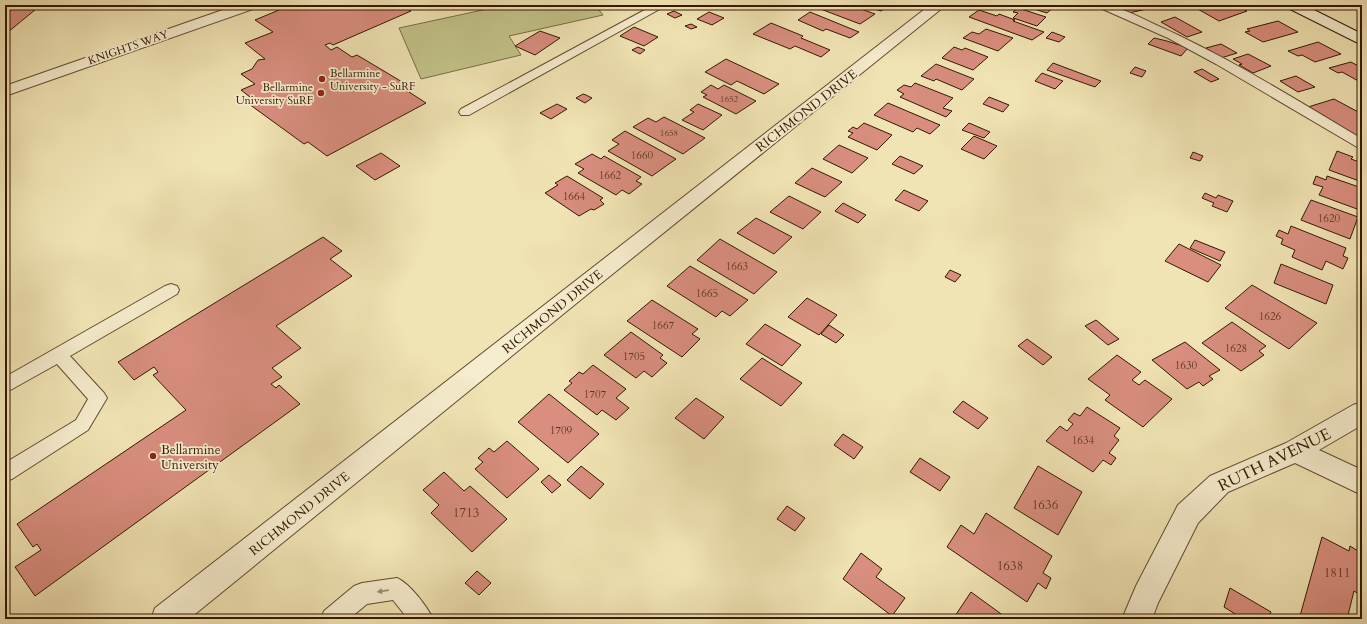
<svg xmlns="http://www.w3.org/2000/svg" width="1367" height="624" font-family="Cardo,serif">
<rect width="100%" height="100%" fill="#f1e4b4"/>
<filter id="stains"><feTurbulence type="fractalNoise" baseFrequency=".005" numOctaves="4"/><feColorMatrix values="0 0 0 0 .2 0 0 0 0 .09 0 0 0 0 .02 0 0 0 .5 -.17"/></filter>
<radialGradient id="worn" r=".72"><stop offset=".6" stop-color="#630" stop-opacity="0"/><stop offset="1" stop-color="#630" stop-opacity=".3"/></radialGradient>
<path fill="#c2c288" stroke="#7b6d44" d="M490,5h105l8,10 -94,21 12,19 -100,24 -22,-51 93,-20z"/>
<path fill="#d98e7f" stroke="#341800" d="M5,5h40h-4l-33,27h-3z
M285,5h132l-9,4 3,2 -78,34 -3,-2 -5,2 6,5 6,-3 15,10 5,-2 57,34 -5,3 17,11 -99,53 -19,-14 -4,2 -55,-40 6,-3 -14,-11 14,-6 -14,-10 11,-5 6,-9 7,-1 -20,-16 28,-11 -18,-12 24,-10 -3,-2z
M810,5h40l25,9 -15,10z
M861,5h28l-8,6z
M1021,5h35l-9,8z
M1115,5h25l7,4 -18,4z
M1208,5h31l6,3 -2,1 4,2 -28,10 -23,-13z
M1018,8l28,9 -9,9 -24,-8 5,-5 -5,-1z
M979,10l18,6 2,-2 16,6 -2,1 31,11 -12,8 -63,-23z
M674,11l8,4 -7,3 -8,-4z
M709,12l15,6 -12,7 -15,-6z
M810,12l49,20 -9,6 -24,-9 -3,2 -25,-11z
M1175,17l27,15 -15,5 -26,-15z
M1278,21l20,11 -35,10 -18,-10 5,-1 -3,-2z
M771,23l32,13 -2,2 29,12 -9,7 -26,-11 -5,3 -37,-15z
M691,24l6,3 -6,2 -6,-3z
M634,27l24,10 -14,9 -24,-10z
M986,29l27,9 -15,13 -35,-13 9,-6 7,2z
M540,31l20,7 -25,17 -20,-9z
M1052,32l13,5 -6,5 -13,-4z
M1154,38l13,3 21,7 -7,8 -33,-12z
M1318,42l23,12 -26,8 -13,-7 -4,1 -10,-5z
M1221,44l16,9 -16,5 -15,-10z
M638,47l7,3 -5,4 -8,-4z
M954,47l8,3 3,-2 23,9 -15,13 -31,-12z
M1248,54l23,12 -18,7 -14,-8 3,-1 -9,-5z
M726,59l53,25 -15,10 -27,-13 -6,4 -26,-13z
M1351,62l11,6v15l-20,-11 -4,1 -9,-5z
M1053,63l48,18 -6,6 -48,-17z
M936,64l38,15 -12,11 -26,-11 -2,2 -13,-5z
M1135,67l11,4 -4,6 -12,-4z
M1202,69l17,10 -8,3 -17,-10z
M1042,73l21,8 -8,8 -20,-8z
M1296,76l19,11 -17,5 -18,-11z
M915,83l38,15 -10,10 9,3 -6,6 -46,-20 4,-3 -7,-4 7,-5 7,2z
M711,85l7,4 6,-4 32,16 -20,13 -33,-17 4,-2 -6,-3z
M583,94l3,1 6,3 -7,5 -9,-5z
M989,97l20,8 -6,7 -20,-8z
M1334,99l28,15v21l-5,1 -49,-29z
M888,103l52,22 -10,9 -13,-6 -4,4 -39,-17z
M557,104l10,5 -16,10 -11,-6z
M698,104l24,11 -19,15 -21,-10 12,-8 -4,-2z
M664,117l41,21 -22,16 -50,-27 15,-9 8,4z
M864,123l28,12 -15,15 -29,-13 5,-4 -5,-2 5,-4 4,2z
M969,123l21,9 -6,6 -22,-8z
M625,131l51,28 -24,17 -44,-25 11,-7 -7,-4z
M974,136l23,10 -13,13 -23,-10z
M839,145l29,13 -16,15 -29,-14z
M1337,151l16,6 -2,2 11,4v19l-33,-12z
M1193,152l10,4 -3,5 -10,-3z
M381,153l19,13 -25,14 -19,-14z
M592,154l9,5 3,-3 37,21 -5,4 6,3 -13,10 -7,-4 -6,5 -38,-22 6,-4 -9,-5z
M900,156l23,10 -9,8 -22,-10z
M812,168l30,14 -17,15 -30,-14z
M567,176l36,22 -3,2 4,4 -10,6 -3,-1 -12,7 -34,-23 13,-8 -3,-2z
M1316,176l10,4 1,-4 35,12v8l-5,13 -38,-14 4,-8 -10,-3z
M904,190l24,11 -9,10 -24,-11z
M1205,193l11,5 2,-3 15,6 -6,11 -15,-6 2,-3 -12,-5z
M789,196l32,16 -18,17 -33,-17z
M1311,200l47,17 -8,22 -49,-19z
M843,203l23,12 -8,8 -23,-12z
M756,218l36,19 -18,17 -37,-21z
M1291,226l55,22 -3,8 5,2 -5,11 -17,-8 -4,9 -30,-13 3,-7 -14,-6 2,-5 -7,-3 3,-6 9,4z
M323,237l19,14 -12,8 22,17 -76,50 25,22 -29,20 10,9 -11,7 5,4 3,-3 21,19 -265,192 -20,-29 26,-17 -4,-6 -4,3 -16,-23 169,-114 -33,-35 5,-3 -4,-5 -20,13 -16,-18z
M720,239l57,33 -23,22 -57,-34z
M1195,240l30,12 -5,9 -30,-13z
M1179,244l42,21 -13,17 -43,-21z
M1281,264l52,21 -7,19 -52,-21z
M690,266l58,34 -18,16 -8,-5 -6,6 -49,-31z
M950,270l11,5 -6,7 -10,-5z
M1252,285l65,38 -28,26 -64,-41z
M807,298l30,17 -18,20 -31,-18z
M652,300l46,29 -6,5 8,5 -18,18 -55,-36z
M1096,320l19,16 4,3 -11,6 -23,-19z
M1232,322l34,24 -7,5 5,4 -23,16 -39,-28z
M765,324l36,21 -19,21 -36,-22z
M829,325l15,10 -8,8 -15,-9z
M631,332l32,23 -3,3 7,5 -15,14 -8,-6 -8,7 -32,-23z
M1027,339l25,18 -9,8 -25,-19z
M1185,342l35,28 -11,6 4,3 -10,7 -4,-4 -12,7 -35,-29z
M1117,355l24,17 -9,8 7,5 6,-5 27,19 -29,28 -38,-27 5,-5 -22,-16z
M762,358l40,25 -21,23 -41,-27z
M593,365l33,24 -10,9 13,10 -13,12 -14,-10 -5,5 -33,-25 8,-7 -3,-2 6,-5 4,-4 4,2z
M549,394l50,40 -31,29 -50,-41z
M696,398l28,19 -20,22 -29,-21z
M963,401l25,17 -10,11 -25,-17z
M1087,407l33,21 -6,8 5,4 -10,13 7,5 -5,7 -8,-5 -10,12 -47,-31 14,-15 7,5 6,-7 -5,-4 6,-7 6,3z
M843,434l20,13 -9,12 -20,-14z
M507,441l32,28 -32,29 -32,-29 8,-7 -5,-4 11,-10 5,4z
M920,458l30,19 -10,14 -30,-19z
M581,466l23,18 -14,15 -23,-19z
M1038,466l44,26 -24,43 -44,-27z
M444,472l20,19 6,-5 37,33 -35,33 -41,-39 8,-8 -16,-15z
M549,475l12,10 -9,8 -11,-11z
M787,506l18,12 -10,13 -18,-12z
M986,513l66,43 -9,17 8,5 -5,11 -8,-6 -11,19 -80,-55 14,-22 13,9z
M1322,537l27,14 1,-5 8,5 1,-4 3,2v47l-8,-5 -7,28h-41l-6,-3z
M861,553l21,16 -6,8 29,21 -13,18 -49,-37z
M477,571l14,12 -12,12 -14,-12z
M1230,588l41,24 -3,7h-25l-19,-12z
M971,592l37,27h-55z"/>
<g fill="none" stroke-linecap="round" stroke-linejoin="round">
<defs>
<path id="lane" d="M654,5h13l-198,110h-8l-2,-3 2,-3z
M1097,5c21,0 38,10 57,19 72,32 140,74 208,115v9l-5,-1 -141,-83 -48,-26 -70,-31z
M171,284l6,2 2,4 -2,4 -107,62 34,37 3,5 -19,32 -76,49 -7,2v-18l71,-43 12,-21 -31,-35 -52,29v-16l160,-91z
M397,578c13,6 30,28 36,41h-25l-15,-19 -26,4 -18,15h-28l3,-8 30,-25 8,-3z"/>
<path id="street" d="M237,5h21l-2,3 -251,88v-10z
M930,5h16l-352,284 -405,330h-38l4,-11z
M1362,402v23l-43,25 43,20v25l-67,-32 -67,29 -30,31 -40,80 -6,16h-30l14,-33 42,-81 32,-29 76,-33 67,-38z"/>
<path id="secondary" d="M1286,5h18l58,29v11l-74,-37z"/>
</defs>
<use href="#lane" stroke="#634b2d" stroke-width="2"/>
<use href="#street" stroke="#634b2d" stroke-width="2"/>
<use href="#secondary" stroke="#341800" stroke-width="2"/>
<use href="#lane" fill="#f6edce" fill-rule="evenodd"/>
<use href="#street" fill="#f6edce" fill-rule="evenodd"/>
<use href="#secondary" fill="#f6edce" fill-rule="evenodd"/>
</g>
<defs><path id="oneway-solid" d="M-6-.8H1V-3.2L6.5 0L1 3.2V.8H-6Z"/></defs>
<use fill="#9f8d71" href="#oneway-solid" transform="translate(383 591) rotate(172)"/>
<g fill="#8f2418" stroke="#f6edce" stroke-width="1.5">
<circle cx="322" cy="79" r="4"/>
<circle cx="321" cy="93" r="4"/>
<circle cx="153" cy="456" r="4"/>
</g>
<g text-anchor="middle" stroke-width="3.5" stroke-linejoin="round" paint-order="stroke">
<g font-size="9" fill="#5d3620">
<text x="729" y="102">1652</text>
<text x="669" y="136">1658</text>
</g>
<g font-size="11" fill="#341800" stroke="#f6edce">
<text transform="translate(128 47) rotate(-19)" y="4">KNIGHTS WAY</text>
</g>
<g font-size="11" fill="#341800" stroke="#f6edce" text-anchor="start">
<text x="330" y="77">Bellarmine<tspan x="330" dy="13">University - SuRF</tspan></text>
<text x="313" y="91" text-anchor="end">Bellarmine<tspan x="313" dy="13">University SuRF</tspan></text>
</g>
<g font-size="11" fill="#5d3620">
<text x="642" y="159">1660</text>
<text x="610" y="179">1662</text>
<text x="574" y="200">1664</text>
<text x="1329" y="222">1620</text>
<text x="737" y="270">1663</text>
<text x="707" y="297">1665</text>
<text x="1270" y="320">1626</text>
<text x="663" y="329">1667</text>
<text x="1236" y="352">1628</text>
<text x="634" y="360">1705</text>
<text x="1186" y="369">1630</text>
<text x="595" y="398">1707</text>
<text x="561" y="434">1709</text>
<text x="1083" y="444">1634</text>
</g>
<g font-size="13" fill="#341800" stroke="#f6edce">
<text transform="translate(806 110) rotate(-38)" y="5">RICHMOND DRIVE</text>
<text transform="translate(552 311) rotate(-39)" y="5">RICHMOND DRIVE</text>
<text transform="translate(299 513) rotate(-39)" y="5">RICHMOND DRIVE</text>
</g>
<g font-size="13" fill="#341800" stroke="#f6edce" text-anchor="start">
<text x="161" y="454">Bellarmine<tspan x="161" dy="15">University</tspan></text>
</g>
<g font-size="13" fill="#5d3620">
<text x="1045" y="509">1636</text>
<text x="466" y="517">1713</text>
<text x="1010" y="570">1638</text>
<text x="1337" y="577">1811</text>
</g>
<g font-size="16" fill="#341800" stroke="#f6edce">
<text transform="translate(1274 459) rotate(-26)" y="6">RUTH AVENUE</text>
</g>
</g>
<rect width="1367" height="624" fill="none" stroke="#f1e4b4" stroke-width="20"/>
<rect x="6" y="6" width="1355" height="612" fill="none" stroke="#341800" stroke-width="2"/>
<rect x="10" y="10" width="1347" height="604" fill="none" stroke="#341800"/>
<rect width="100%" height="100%" filter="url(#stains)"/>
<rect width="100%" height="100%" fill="url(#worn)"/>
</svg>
